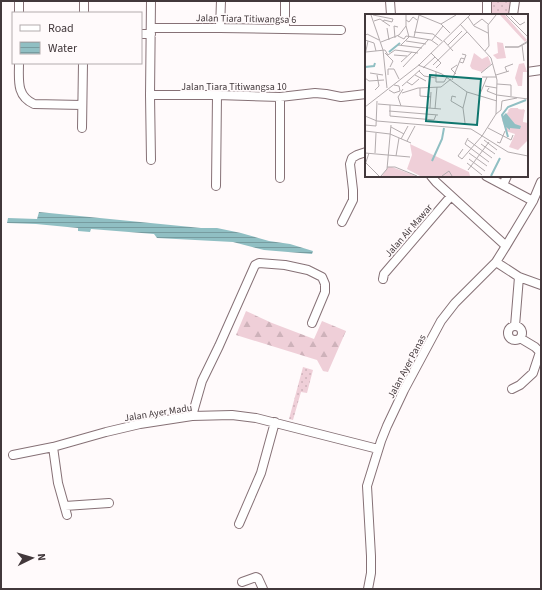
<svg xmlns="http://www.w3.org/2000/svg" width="542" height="590" font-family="'Source Sans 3',sans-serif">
<defs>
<pattern id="forest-firs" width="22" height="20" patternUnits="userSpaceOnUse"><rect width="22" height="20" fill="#efcfd8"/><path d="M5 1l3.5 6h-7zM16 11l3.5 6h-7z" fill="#ceb2ba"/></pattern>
<pattern id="park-dots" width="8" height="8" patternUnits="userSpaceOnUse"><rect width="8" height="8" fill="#efcfd8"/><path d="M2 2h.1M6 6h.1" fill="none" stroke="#ceb2ba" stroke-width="1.8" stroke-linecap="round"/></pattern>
<pattern id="water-rules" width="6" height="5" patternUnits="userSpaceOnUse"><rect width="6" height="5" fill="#90bfc3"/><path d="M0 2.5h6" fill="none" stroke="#779ca0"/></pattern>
</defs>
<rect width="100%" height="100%" fill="#fffafb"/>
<path fill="url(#forest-firs)" d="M246,311l26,12 42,16 8,-18 24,10 -18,41 -5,-1 -6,-11 -81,-25z"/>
<path fill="url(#park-dots)" d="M490,1h21l-2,14h-19z
M303,367l10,3 -6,23 -6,-1 -8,28 -4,-1z"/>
<path fill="url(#water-rules)" d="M39,212l162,16h16l24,5 28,8 21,3 23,7 -1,3 -48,-4 -31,-8 -76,-4 -3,-4 -63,-5 -1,3 -12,-1v-3l-42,-4 -29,-1 1,-5 29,1z"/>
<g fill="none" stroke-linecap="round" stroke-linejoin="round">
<defs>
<path id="minor" d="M19,1v12
M84,1v12
M151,1l-1,94 1,65
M390,1l1,14
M487,15v-14
M513,15l2,-14
M151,28h69l121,2
M220,28l1,-27
M285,29v-28
M141,34h10
M19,63c0,17 -3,33 15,41l48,1
M527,72l14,-2
M150,95h67l63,2 35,-4 11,1 15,3 25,-3
M82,128l1,-65
M431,176l5,6 70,64
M486,176l47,25
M280,178v-81
M503,185l4,-9
M216,186l1,-91
M342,222l11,-22v-10l-3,-26 2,-6 5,-3 9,-3
M496,262l23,15 22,8
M383,279l1,-5 67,-78
M508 333a7 7 0 1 1 14 0a7 7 0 1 1-14 0Z
M515,326l4,-49
M512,389l8,-4 13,-12 7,-21 -5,-5 -15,-9
M192,416l10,-35 17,-35 36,-81 4,-2 26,2 23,5 14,7 3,7v8l-13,31
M53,447l5,36 9,32
M13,455l40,-8 53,-15 34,-8 52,-8 40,-1 24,3 122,31
M65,506l44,-3
M239,524l22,-51 14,-51
M242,582l14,-5 2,1 5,11
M368,589l3,-16v-17l-4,-70 14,-45 6,-15 17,-36 37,-69 14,-18 41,-41 10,-16 27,-45 8,-19"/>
</defs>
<use href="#minor" stroke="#867176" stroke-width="10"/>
<use href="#minor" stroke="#fff" stroke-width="8"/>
</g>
<g text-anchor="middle" stroke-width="3.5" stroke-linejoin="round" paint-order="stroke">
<g font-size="10" fill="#42383b" stroke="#fffafb">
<text transform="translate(246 18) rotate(1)" y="4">Jalan Tiara Titiwangsa 6</text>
<text x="234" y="90">Jalan Tiara Titiwangsa 10</text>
<text transform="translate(408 230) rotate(-49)" y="4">Jalan Air Mawar</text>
<text transform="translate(406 366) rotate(-62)" y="4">Jalan Ayer Panas</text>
<text transform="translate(158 412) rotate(-9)" y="4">Jalan Ayer Madu</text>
</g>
</g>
<g transform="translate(365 14)">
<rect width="163" height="163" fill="#fffafb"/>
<path d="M135,1h5l22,25 -2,2zM45,130l59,28 1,4h-50l-13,-7 5,-14z" fill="#efcfd8"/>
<path d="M132,28l6,1 3,15 -9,1 -4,-4 5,-2z" fill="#efcfd8"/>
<path d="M159,49l3,9h-4l-1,14h-4l-3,-8 4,-14zM146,94h7l1,3 5,-2 -1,13 5,1v17l-10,10 -9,-3 6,-13 -9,-3 -4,-11zM23,153h4l24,9h-34z" fill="#efcfd8"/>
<path d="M109,39l8,6 6,-3 3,8 -9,8 -10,-3 -2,-3zM146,94l14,2 -2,9 -4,2 -6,-3 -5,-8z" fill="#efcfd8"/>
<path d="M141,99l9,11 6,2 -1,3 -10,-1v2l-4,-3 -4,-10z" fill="#90bfc3"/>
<path fill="none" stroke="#90bfc3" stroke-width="2" d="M24,38l11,-9M0,53l9,-1 1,-3M143,123l-6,-22 6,-8 18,-7M67,147l10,-22 2,-11M126,162l9,-18"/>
<path fill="none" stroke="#b3acae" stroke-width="1" d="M6,1l12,35 4,38M8,1l20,4 -1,3 -8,-2 -1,2M141,1l22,22M146,2l9,9 5,-3M103,3l6,9 14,7M41,6l3,2 4,-5 4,3M9,7l6,-2 10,7M76,10l15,-9M95,10l31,34 6,22 -1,34 -14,22M109,11l8,-6 6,5M22,14l2,12M49,18l19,2 9,7M0,22l2,-2 12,6M33,22l6,3 2,-3 25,4 7,5M49,23l5,-22 22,9 9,9M30,24l-1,-12 4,1M0,26l9,3 2,8M67,26l11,-14M41,27l20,3M79,27l9,10M163,27l-10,6h-13h14l9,-5M16,28l18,-7 7,-9v-11M33,31l24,3M36,31l8,-8 -3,-11M83,31l14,-14M157,31l2,16M120,37l4,-5 -1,-21 8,-10M1,38l19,-2 3,5 7,-5 23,3M20,39l8,8 -3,6M66,39l10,10 -5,5M0,41l3,-14M29,41l13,1M36,48l11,-10M95,48l3,1 3,-8 -4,-1M53,51l24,9 25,18 30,9M68,51l34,-33M38,53l26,-28M58,54l12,-11M54,57l5,5 12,2M71,58v10h8l3,-5M142,58l-2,-5 8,-3M5,59l13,2M116,59l11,-9M91,60l-5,-5 6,-4M23,61v-6h6l5,10M50,61l11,6M131,61l13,-4M117,63h15M0,64l4,3 15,-1M87,66l9,-22 4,1M42,68l5,3 7,-6M132,70l14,1v11M37,72l18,-16M120,72l12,2M55,74v8l11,1M124,74l-2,3 10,4M10,76l4,-4 -2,-11M24,76l5,3 6,-2 -1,-5 -5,-1M37,79l16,-5 23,-1 10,-8M115,80l7,-17M132,81l31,4M91,83l-4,-1 -1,5 12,7M13,90l63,5M25,91v11l44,4 2,-5M36,92l-3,-9 5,-8M0,93l54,-42 51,-50M65,94l1,-16M70,95l2,-22M24,97l49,4M131,100l5,-4 1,-9 15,-3M0,102l12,5 94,8 37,23 20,4M100,109l-2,-15 4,-16M0,111l11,1 1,-25M26,113l13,7M123,114l23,12 2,-5M0,117l25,3 21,9M103,124l-3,6 24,18M36,125l7,-13M103,126l24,18M119,126l13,10M42,127l8,-15M132,128l3,1 5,-12M116,130l14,10M98,135l-5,7 4,3 20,-23M0,139l45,4M10,139l1,-20M104,139l18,13M31,142l3,-18M104,145l16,12M1,149l13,13M102,149l15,12M0,151l4,-12M22,153h8l22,9M103,156l21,-28M16,162l6,-7 4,-44M77,162l7,-5 3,5"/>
<path fill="#0f766e" fill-opacity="0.15" stroke="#0f766e" stroke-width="2" d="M65,61l51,4 -4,46 -51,-4z"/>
<rect width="163" height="163" fill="none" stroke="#42383b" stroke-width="2"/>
</g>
<rect width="542" height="590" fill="none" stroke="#42383b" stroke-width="4"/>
<rect x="12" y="12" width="130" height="52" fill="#fffafb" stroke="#b3acae"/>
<rect x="20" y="25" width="20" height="6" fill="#ffffff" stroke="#b3acae"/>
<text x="48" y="32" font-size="12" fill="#42383b">Road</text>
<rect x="20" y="42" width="20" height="12" fill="url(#water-rules)" stroke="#b3acae"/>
<text x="48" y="52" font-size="12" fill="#42383b">Water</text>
<g transform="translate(32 558) rotate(85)" stroke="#fffafb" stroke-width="3" paint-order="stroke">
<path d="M0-3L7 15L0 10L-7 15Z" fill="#42383b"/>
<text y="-6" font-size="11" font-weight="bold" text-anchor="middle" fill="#42383b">N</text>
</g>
</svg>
